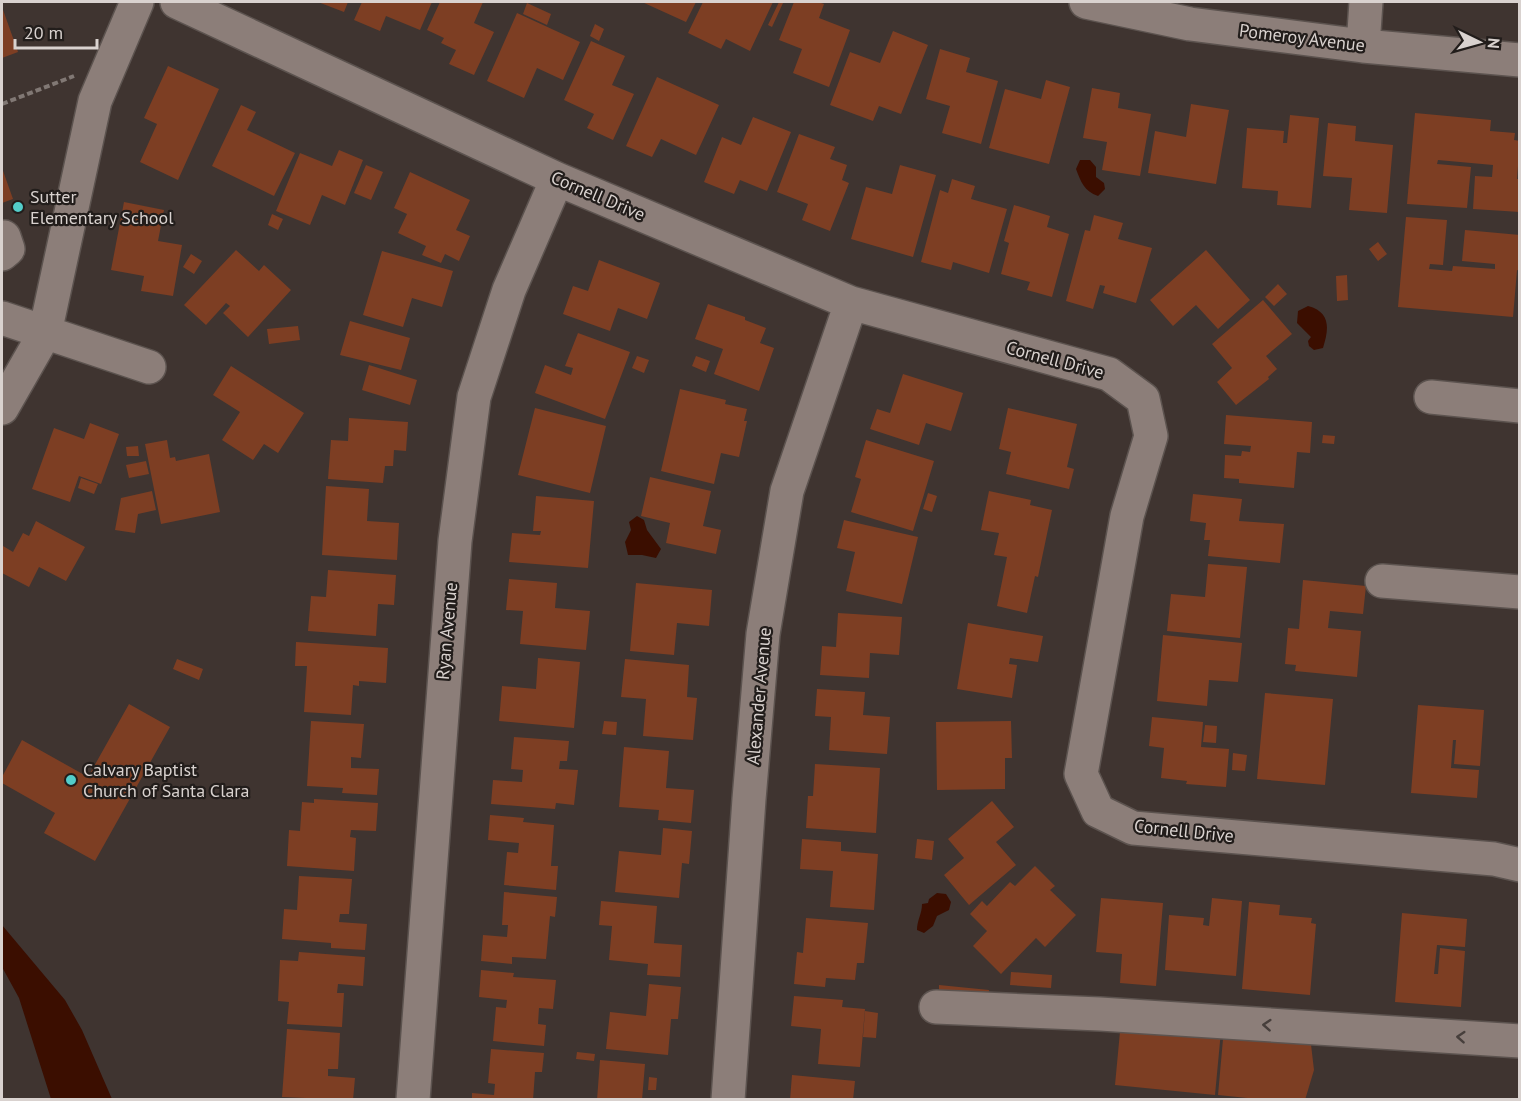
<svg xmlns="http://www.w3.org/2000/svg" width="1521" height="1101" font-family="'PT Sans',sans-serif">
<rect width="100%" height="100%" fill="#3f3430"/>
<path fill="#3b0e00" d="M1080,160h10l6,7v10l8,6 1,6 -7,7c-14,-5 -17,-14 -22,-27z
M1308,306c23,6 21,23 15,42l-9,2 -5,-4 -1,-5 3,-4 -14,-14 1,-12z
M637,516l7,4 3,10 14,19 -5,9 -14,-3h-14l-3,-13 6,-12 -2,-8z
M937,893l9,1 5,8 -2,8 -12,6 -4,10 -9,7 -7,-3c0,-10 5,-16 5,-26l6,-1 1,-4z
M2,925l63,75 17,30 30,69h-61l-32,-101 -17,-31z"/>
<path fill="#7d3e23" d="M318,2h30l-4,10z
M362,2h70l-12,28 -34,-14 -6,15 -26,-11z
M440,2h43l-9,21 20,9 -20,43 -25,-11 7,-14 -15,-7 3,-5 -17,-8z
M642,2h54l-10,20z
M703,2h70l-23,49 -24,-12 -5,10 -33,-16z
M779,2l4,1 -11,24 -4,-2z
M794,2h24l6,2 -5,14 31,12 -21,57 -36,-14 9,-24 -23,-9z
M527,3l24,11 -4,11 -24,-11z
M2,7l16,45 -16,6z
M517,13l63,29 -17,38 -26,-12 -13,30 -37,-17z
M595,24l9,5 -5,12 -9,-5z
M893,31l35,14 -27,69 -22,-8 -6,15 -43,-16 20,-53 30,11z
M591,41l34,15 -13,29 22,9 -21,46 -26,-12 7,-14 -30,-14z
M940,49l30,9 -4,14 32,9 -17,63 -39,-11 8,-27 -24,-7z
M168,66l51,23 -41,91 -38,-18 17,-38 -13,-6z
M657,77l62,28 -23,50 -35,-16 -9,18 -26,-11z
M1046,80l24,7 -21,77 -60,-16 16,-59 36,10z
M1092,88l28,5 -2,15 33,6 -11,62 -38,-6 5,-28 -24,-4z
M1191,104l38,6 -13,74 -68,-11 7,-42 31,6z
M241,105l15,7 -9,18 48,23 -21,43 -62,-30z
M1415,113l76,7 -1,11 25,2 -1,7 6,1 -3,38h3v33l-47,-3 2,-33 17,1 1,-12 -55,-5 -1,4 34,3 -4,41 -60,-4z
M1290,115l29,3 -8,90 -34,-3 1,-14 -36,-3 5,-60 37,3 -1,12h4z
M753,117l38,15 -24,59 -27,-11 -6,14 -30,-12 18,-45 19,8z
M1328,123l28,3 -1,15 38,4 -6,68 -38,-3 3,-32 -29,-2z
M799,134l36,13 -5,12 17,6 -5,15 7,3 -19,48 -28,-11 6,-16 -31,-12z
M339,150l24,10 -18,45 -23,-10 -12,30 -34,-14 24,-58 32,13z
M366,165l17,7 -12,28 -17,-7z
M900,165l36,10 -23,82 -62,-18 15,-52 26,7z
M2,168l11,31 -11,4z
M410,172l60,28 -14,30 14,6 -11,25 -14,-7 -4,9 -19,-8 4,-9 -28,-13 9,-19 -13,-6z
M952,179l23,7 -4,13 36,10 -18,64 -36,-11 -2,8 -30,-8 19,-72 8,3z
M124,202l40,8 -6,31 24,4 -9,51 -32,-5 3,-15 -33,-6z
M1014,205l36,11 -3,11 22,7 -17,63 -25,-7 3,-8 -29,-8 8,-31 -5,-2z
M272,214l11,5 -5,11 -10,-5z
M1094,215l29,8 -5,16 34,9 -16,55 -33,-10 2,-7 -5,-1 -7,24 -27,-8 19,-71 5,1z
M1406,217l41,3 -4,45 -13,-1 -1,5 23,2 1,-5 42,3v-5l-33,-3 3,-31 55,5v36l-3,-1 -4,47 -115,-10z
M1378,242l9,12 -9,7 -9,-12z
M236,250l23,21 5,-6 27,25 -43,47 -25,-24 7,-7 -4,-3 -20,22 -22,-20z
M1206,250l44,50 -32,29 -22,-24 -23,21 -23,-26z
M382,251l71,20 -11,36 -30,-9 -9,29 -40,-12z
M191,254l11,7 -8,13 -11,-7z
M599,260l61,23 -13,36 -29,-11 -8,23 -47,-17 10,-28 15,5z
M1347,275l1,25 -11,1 -1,-25z
M1278,284l9,10 -13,12 -9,-9z
M1263,300l29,34 -26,22 11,13 -9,8 1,2 -33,26 -19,-23 15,-14 -20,-24z
M708,304l37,13v3l21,8 -6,15 14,5 -15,43 -45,-17 9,-25 -28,-10z
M350,321l60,17 -9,32 -61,-15z
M298,326l2,14 -31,4 -2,-15z
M578,333l52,19 -25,67 -70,-26 10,-28 26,10 2,-7 -8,-2z
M637,356l12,4 -5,13 -12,-5z
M696,356l14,5 -4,11 -14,-6z
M369,365l48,15 -7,25 -48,-15z
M231,366l73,47 -26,40 -14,-9 -11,16 -31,-20 18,-28 -27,-17z
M903,374l60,19 -12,38 -25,-8 -7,22 -49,-16 7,-20 13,4z
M680,389l46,11 -1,4 22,5 -3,12h3l-8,36 -18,-4 -7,31 -53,-13z
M535,408l71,18 -16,67 -72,-18z
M1008,408l69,16 -10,43 7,2 -5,20 -63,-15 5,-22 -12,-3z
M1226,415l86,7 -2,31 -13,-1 -3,36 -55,-5v-4l-15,-1 1,-23 16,1 1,-5 8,1 1,-6 -27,-2z
M349,418l59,4 -2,29 -12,-1 -1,16h-8l-2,17 -55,-4 3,-39 17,1z
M90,423l29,11 -18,50 -22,-8 -9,26 -38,-13 22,-61 30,11z
M1323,435l12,1 -1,8 -12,-1z
M167,440l3,18 5,-1 1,4 33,-7 11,58 -59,12 -16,-80z
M866,440l68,21 -21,70 -62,-19 10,-33 -6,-2z
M138,446l1,10h-12l-1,-9z
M146,461l3,13 -20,4 -3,-13z
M650,477l61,14 -8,35 18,4 -5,24 -50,-11 4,-20 -29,-7z
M81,478l17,6 -4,10 -16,-6z
M326,486l43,3 -2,32 32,2 -2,37 -75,-5z
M152,491l4,19 -18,4 -3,19 -20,-3 6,-32z
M989,491l42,9 -1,5 22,5 -14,67 -3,-1 -8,37 -30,-7 10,-49 -13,-2 5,-22 -18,-3z
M928,493l9,3 -5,16 -9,-3z
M1193,494l49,5 -3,22 45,3 -4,39 -72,-7 2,-16h-6l2,-17 -16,-2z
M536,496l58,5 -6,67 -79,-6 3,-29 28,2 1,-4h-8z
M844,520l74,17 -16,67 -56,-13 9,-39 -18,-4z
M36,521l49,26 -19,34 -27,-14 -10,20 -27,-14 1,-27 10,6 10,-19 6,3z
M1208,564l39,3 -7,71 -73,-7 4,-37 34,3z
M328,570l68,5 -2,30 -16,-1 -2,32 -68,-5 3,-35 15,1z
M509,579l48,4 -2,25 35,3 -4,39 -66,-6 3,-33 -17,-1z
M1303,580l63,6 -3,28 -33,-3 -2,17 33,3 -4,46 -62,-6 1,-6 -11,-1 3,-36 11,1z
M636,583l76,7 -3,36 -32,-3 -3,32 -44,-4z
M838,613l64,4 -3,38 -29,-2 -1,25 -49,-3 2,-29 14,1z
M968,623l75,13 -5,26 -28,-4 -1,6 8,1 -5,33 -55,-9z
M1163,635l79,8 -4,39 -29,-2 -2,26 -50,-5z
M296,642l92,6 -2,35 -27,-2v5l-6,-1 -2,30 -47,-3 3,-46h-12z
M538,658l42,4 -6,66 -75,-7 3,-35 34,3z
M177,659l26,10 -4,11 -26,-11z
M625,659l64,6 -2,32 10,1 -4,42 -50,-4 3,-37 -25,-2z
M817,689l48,3 -2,23 27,2 -3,37 -58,-4 2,-33 -16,-1z
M1265,693l68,6 -8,86 -68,-6z
M129,704l41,23 -75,134 -51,-28 11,-20 -53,-30v-6l20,-37 66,37z
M1418,705l66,5 -4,56 -26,-2 2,-24h-3l-2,28 28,2 -2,28 -66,-5z
M1152,717l51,5 -2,25 28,2 -3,38 -40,-3 1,-3 -26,-3 3,-30 -15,-2z
M311,721l53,3 -3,34 -10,-1v11l28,1 -2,26 -35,-2 1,-5 -36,-2z
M604,721l13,1 -1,13 -14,-1z
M1011,721l1,37h-7v31l-68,1 -1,-68z
M1205,725l12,1 -1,17 -13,-1z
M514,737l55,4 -2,20h-7l-1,8 19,1 -4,35 -18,-2 -1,6 -64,-5 2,-24 29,2 1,-12 -12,-1z
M624,747l45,4 -3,37 28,2 -3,33 -33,-3 1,-10 -40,-3z
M1233,753l14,2 -2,16 -13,-1z
M815,764l65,4 -4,65 -70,-5 2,-32h5z
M314,799l64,4 -2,28 -25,-1 -1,7 6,1 -2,33 -67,-5 2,-36 11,1 2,-29 12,1z
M992,801l22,26 -18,15 20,23 -47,40 -25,-30 20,-17 -16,-19z
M490,815l34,3 -1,4 31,3 -3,41h7l-2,24 -52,-5 3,-33 11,1 1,-10 -31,-3z
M663,828l29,3 -3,33 -7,-1 -3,35 -64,-6 4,-41 42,4z
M802,839l39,3v9l37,3 -4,56 -44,-3 3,-36 -33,-2z
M917,839l17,2 -2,19 -17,-2z
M1035,866l20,20 -5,4 26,25 -31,32 -9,-9 -35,36 -28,-28 14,-15 -17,-17 12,-13 5,5 23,-24 5,4z
M299,876l53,3 -3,35h-9l-1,8 28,2 -2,26 -34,-2v-5l-49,-4 2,-30 13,1z
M504,892l53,5 -2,20 -5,-1 -4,43 -34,-2v7l-31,-3 2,-26 24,2 1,-12h-6z
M1101,898l62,5 -7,83 -36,-3 2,-29 -26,-2z
M1212,898l30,3 -6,75 -71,-6 4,-55 35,3 -1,7 6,1z
M601,901l56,5 -3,37 28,2 -2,32 -33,-2 1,-11 -39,-4 3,-34 -13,-1z
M1249,902l31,3 -1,10 33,3 -1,5 5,1 -6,71 -68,-6z
M1402,913l65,6 -2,28 -28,-2 -3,29h4l2,-26 25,3 -4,56 -66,-5z
M806,918l62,5 -4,40h-7l-2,17 -29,-2 -1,9 -31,-3 3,-32 6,1z
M299,952l66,5 -2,29 -25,-2 -1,9h7l-2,34 -55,-3 2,-22 -11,-1 2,-41 18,1z
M481,970l33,3 -1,4 43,3 -3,29 -14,-1 -1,16 8,1 -2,21 -51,-5 3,-34 10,1 1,-8 -28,-3z
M1011,972l41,3 -1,13 -41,-3z
M649,984l32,3 -3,32h-7l-3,36 -62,-6 4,-37 36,4z
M939,985l50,5 -1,10 -49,-5z
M794,996l49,4 -1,7 23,2 -5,58 -42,-3 3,-35 -30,-3z
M865,1011l13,2 -2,25 -13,-1z
M1121,1021l100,10 -6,64 -100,-10z
M1224,1028l86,8 4,34 -9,30h-38l-49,-5z
M287,1029l53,4 -2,36h-10v7l27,2 -2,22 -71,-3z
M491,1049l53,4 -2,19h-7l-2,28h-61v-7l22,2 1,-11 -7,-1z
M577,1052l18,2 -1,7 -18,-2z
M600,1060l45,4 -3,36h-45z
M792,1075l63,6 -2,19h-63z
M649,1077l8,1 -1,12h-8z"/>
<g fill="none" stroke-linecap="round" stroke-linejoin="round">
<defs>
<path id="minor" d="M177,2l380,177 294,124 258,71 34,25 8,37 -24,80 -46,258 17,37 35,17 361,31 26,6
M1086,2l104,22 173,22 157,14
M1363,46l3,-44
M2,254l6,-5 -4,-12
M2,318l147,49
M1431,397l89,9
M2,408l43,-75 50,-232 42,-99
M1382,581l138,11
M936,1007l164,7 420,27
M413,1100l42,-559 19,-144 35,-107 48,-111
M728,1100l21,-301 14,-165 24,-143 64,-188"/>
</defs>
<use href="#minor" stroke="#5c534f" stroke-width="36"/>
<path stroke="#817874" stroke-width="4" stroke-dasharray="6 3" stroke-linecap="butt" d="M2,104l72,-28"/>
<use href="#minor" stroke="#8c7e79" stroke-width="33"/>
</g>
<defs><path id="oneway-chevron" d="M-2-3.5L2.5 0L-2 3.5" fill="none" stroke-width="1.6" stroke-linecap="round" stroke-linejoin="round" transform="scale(1.5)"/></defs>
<g stroke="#473f3c">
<use href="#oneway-chevron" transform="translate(1267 1025) rotate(-176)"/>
<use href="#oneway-chevron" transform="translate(1461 1037) rotate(-176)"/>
</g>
<g fill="#53cdca" stroke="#221d1b" stroke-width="2">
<circle cx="18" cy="207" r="6"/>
<circle cx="71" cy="780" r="6"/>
</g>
<g text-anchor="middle" stroke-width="4.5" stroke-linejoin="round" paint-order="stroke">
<g font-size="18" fill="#d9d2cf" stroke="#221d1b">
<text transform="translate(1302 38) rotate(7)" y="6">Pomeroy Avenue</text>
<text transform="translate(598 196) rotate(23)" y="6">Cornell Drive</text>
<text transform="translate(1055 360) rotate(15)" y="6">Cornell Drive</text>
<text transform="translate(447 631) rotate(-85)" y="6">Ryan Avenue</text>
<text transform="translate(759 696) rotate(-85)" y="6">Alexander Avenue</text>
<text transform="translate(1184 831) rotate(6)" y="6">Cornell Drive</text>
</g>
<g font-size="18" fill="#d9d2cf" stroke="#221d1b" text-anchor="start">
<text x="30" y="203">Sutter<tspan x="30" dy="21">Elementary School</tspan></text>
<text x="83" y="776">Calvary Baptist<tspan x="83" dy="21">Church of Santa Clara</tspan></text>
</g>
</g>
<rect width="1521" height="1101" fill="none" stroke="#d9d2cf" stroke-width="6"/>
<g transform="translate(1479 42) rotate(95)" stroke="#221d1b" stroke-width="4.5" paint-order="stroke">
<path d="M0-4.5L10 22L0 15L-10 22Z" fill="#d9d2cf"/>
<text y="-9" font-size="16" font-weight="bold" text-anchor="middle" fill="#d9d2cf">N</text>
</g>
<path d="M15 39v9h82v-9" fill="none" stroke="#d9d2cf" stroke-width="3"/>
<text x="24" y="39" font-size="18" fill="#d9d2cf" stroke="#221d1b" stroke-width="4.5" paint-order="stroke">20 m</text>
</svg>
